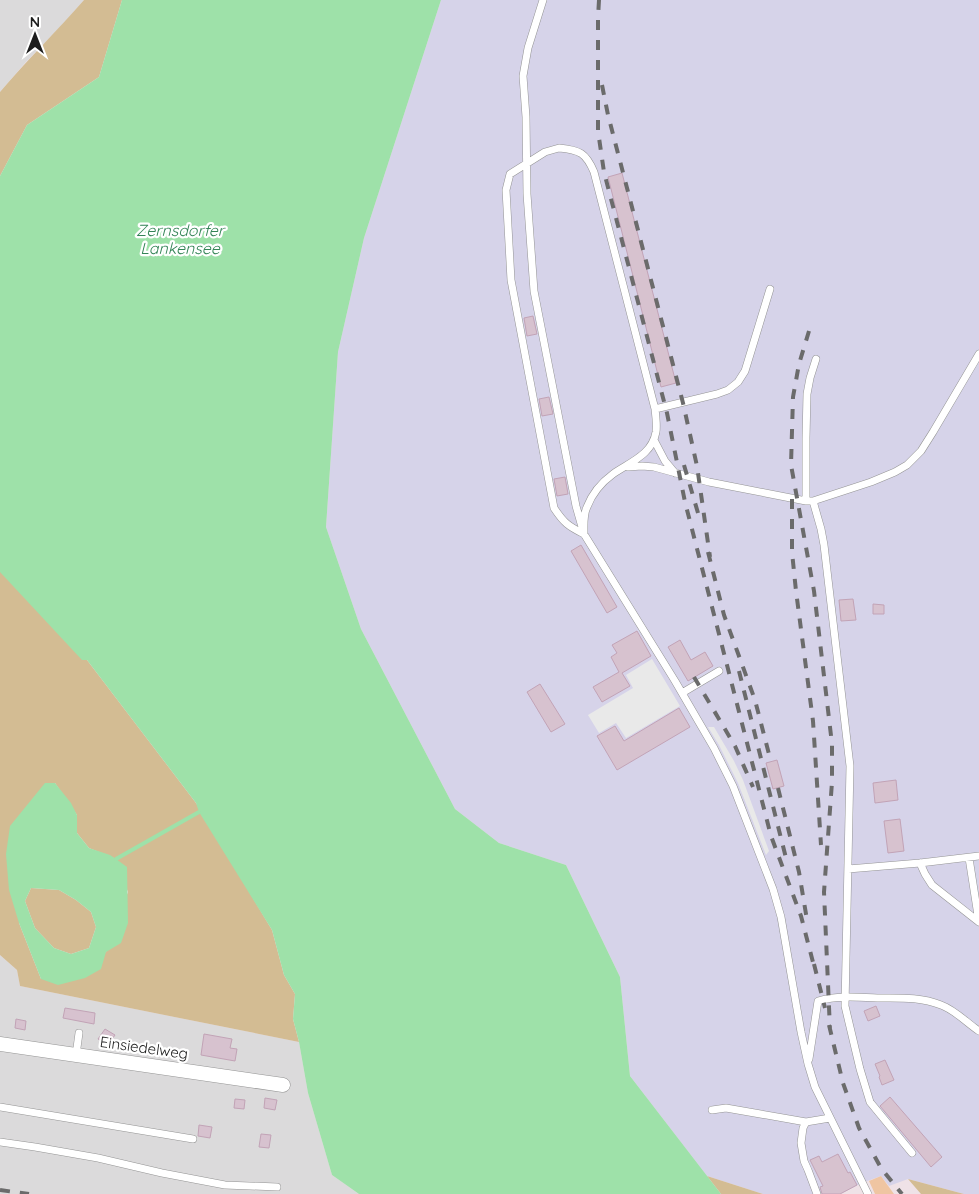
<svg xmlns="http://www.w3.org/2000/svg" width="979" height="1194" font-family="Quicksand,sans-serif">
<rect width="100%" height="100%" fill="#efe2e7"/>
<path fill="#dbdadb" d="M0,0h84l-21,24 -38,39 -25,29z
M0,955l17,15 3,16 279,56 9,51 24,82 27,19h-359z"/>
<path fill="#d6d3e9" d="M441,0h538v1194h-15l-56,-15 -19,7 -8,-10 -19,7 -22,11h-77l-56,-18 -77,-100 -10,-99 -54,-112 -67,-22 -44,-34 -94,-180 -35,-102 12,-175 26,-114z"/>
<path fill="#efc5a2" d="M881,1176l13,18h-19l-6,-13z"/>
<path fill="#d3bc93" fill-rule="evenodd" d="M84,0h38l-23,77 -72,48 -27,51v-84c27,-32 57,-61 84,-92z
M0,571l87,89 109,143 76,127 12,45 11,19 -2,25 6,23 -279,-56 -3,-16 -17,-15zM55,783l22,32v18l12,15 27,11 12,33 -22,60 -65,27 -22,-56z
M31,888l28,2 17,10 15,12 5,15 -7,21 -18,6 -17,-6 -19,-20 -10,-27z
M707,1176l56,18h-42z
M908,1179l56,15h-43z"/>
<path fill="#e9e9e9" d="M652,659l28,47 -54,32 -10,-15 -17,10 -11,-18 45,-27 -7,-13z
M708,727h6l20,34 9,19 26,71 -3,4 -28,-72 -19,-38z"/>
<path fill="#9ee1a9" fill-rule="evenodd" d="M122,0h319l-77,238 -26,114 -12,175 35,102 94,180 44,34 67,22 54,112 10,99 91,118h-362l-27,-19 -24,-82 -9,-51 -6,-23 2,-25 -11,-19 -12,-45 -73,-118 -3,-9 -109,-143h-5l-82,-88v-396l27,-51 72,-48z
M45,783h10l16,20 6,12v18l12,15 21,7 6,4 11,8 1,56 -7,20 -15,9 -5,17 -16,9 -27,7 -17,-6 -22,-56 -10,-33 -3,-36 4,-28zM31,888l28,2 17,10 15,12 5,15 -7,21 -18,6 -17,-6 -19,-20 -10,-27z"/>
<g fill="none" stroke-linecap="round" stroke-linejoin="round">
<path stroke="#9ee1a9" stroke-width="4" d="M116,859l83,-47"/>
</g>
<path fill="#d7c2cf" stroke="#c2a3b6" d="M622,173l54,210 -15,4 -53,-210z
M533,316l4,18 -10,2 -3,-18z
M549,397l4,17 -11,2 -3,-17z
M565,477l3,17 -11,2 -3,-17z
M581,545l36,62 -10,6 -36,-62z
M853,599l3,21 -15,1 -2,-21z
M873,604l11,1v9h-11z
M637,631l14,25 -29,17 8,13 -28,16 -9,-15 26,-15 -8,-15 6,-4 -5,-8z
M680,640l11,20 14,-8 8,14 -25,15 -20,-34z
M540,684l25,40 -14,8 -24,-40z
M679,708l11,19 -73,43 -20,-34 18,-10 9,15z
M777,760l7,26 -11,3 -7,-26z
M896,780l2,20 -23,3 -2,-20z
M900,819l4,32 -16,2 -4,-32z
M876,1006l4,10 -12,5 -4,-10z
M65,1008l30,5 -1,11 -31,-6z
M16,1019l10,2 -1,9 -10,-2z
M105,1029l10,6 -7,10 -10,-6z
M204,1034l28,5 -2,9 7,1 -2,12 -34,-6z
M885,1060l9,20 -12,5 -3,-8 1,-1 -5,-12z
M890,1097l52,60 -11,10 -51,-61z
M265,1098l12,2 -2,10 -11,-2z
M235,1099l10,1 -1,9 -10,-1z
M199,1125l13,2 -2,11 -12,-2z
M261,1134l10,1 -2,13 -10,-1z
M838,1154l10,19 2,-1 7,13 -17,9h-18l-2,-7 3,-1 -13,-26 9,-4 3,6z"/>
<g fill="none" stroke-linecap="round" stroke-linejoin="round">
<defs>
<path id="service" d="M543,0l-15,48 -5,28 3,41 1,77 7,97 42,215 8,28 91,147 39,67 19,38 40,103 8,28 20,115 7,32 7,23 53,107
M559,148c21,2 27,5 35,24l61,237c1,8 2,16 1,23 -4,23 -26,30 -43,42 -11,8 -21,20 -26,33 -4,8 -3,18 -3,27 -16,-8 -20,-11 -30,-26l-43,-228 -5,-90 4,-16 35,-22z
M655,409l62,-15 11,-4 10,-8 7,-11 25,-82
M654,440l11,21 10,12
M628,467l14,-1 12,1 55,15 97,19h7l58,-19 24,-10 12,-7 14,-14 12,-19 46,-78
M806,501v-63l1,-44 3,-16 6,-19
M813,501l8,28 3,16 26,221 -5,240 15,63 10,33 42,51
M682,693l37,-22
M969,858l10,64
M920,863l5,11 7,11 47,37
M848,869l72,-6 59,-7
M76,1055l3,-22
M809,1059l9,-58c20,-6 41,-4 62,-3 21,0 41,-1 61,7 14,5 26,18 38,26
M0,1107l193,32
M712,1110l14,-2 80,14
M0,1142l35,5 63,11 64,15 63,12 52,2
M817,1194l-9,-24 -4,-9 -3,-18 2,-15 3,-6 24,-4"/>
<path id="minor" d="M0,1044l283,41"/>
</defs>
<use href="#service" stroke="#949494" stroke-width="8"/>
<use href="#minor" stroke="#949494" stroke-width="15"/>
<use href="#service" stroke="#fff" stroke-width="7"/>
<use href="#minor" stroke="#fff" stroke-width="14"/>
<path stroke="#6b6b6b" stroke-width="4" stroke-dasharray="10 10" stroke-linecap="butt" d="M599,0l-1,18v113l6,41 63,241 18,89 86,334 30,80 14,54
M602,85l6,30 75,288 14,63 13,91
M809,331l-10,33 -6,33 -2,68 23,126 18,153v38l-8,110 6,138
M684,465l14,48
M792,499v53l4,39 17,130 8,124
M708,552l16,63 31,85 16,62
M739,671l48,191
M694,677l41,69 18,41
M778,788l21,84 8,48
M814,964l11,44
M829,1025l14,58 16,45 22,40 21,26
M0,1190l29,4"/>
</g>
<g text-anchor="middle" stroke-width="4.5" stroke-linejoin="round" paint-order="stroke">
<g font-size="15" fill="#1d1d1d" stroke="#fff">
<text transform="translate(144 1048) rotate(8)" y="5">Einsiedelweg</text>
</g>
<g font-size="16" font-style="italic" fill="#338456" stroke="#fff">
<text x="180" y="236">Zernsdorfer<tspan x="180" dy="18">Lankensee</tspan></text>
</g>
</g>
<g transform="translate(35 35)" stroke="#ffffff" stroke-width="4" paint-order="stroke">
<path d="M0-4L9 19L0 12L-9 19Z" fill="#1d1d1d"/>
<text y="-8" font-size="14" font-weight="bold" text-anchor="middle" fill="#1d1d1d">N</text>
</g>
</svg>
